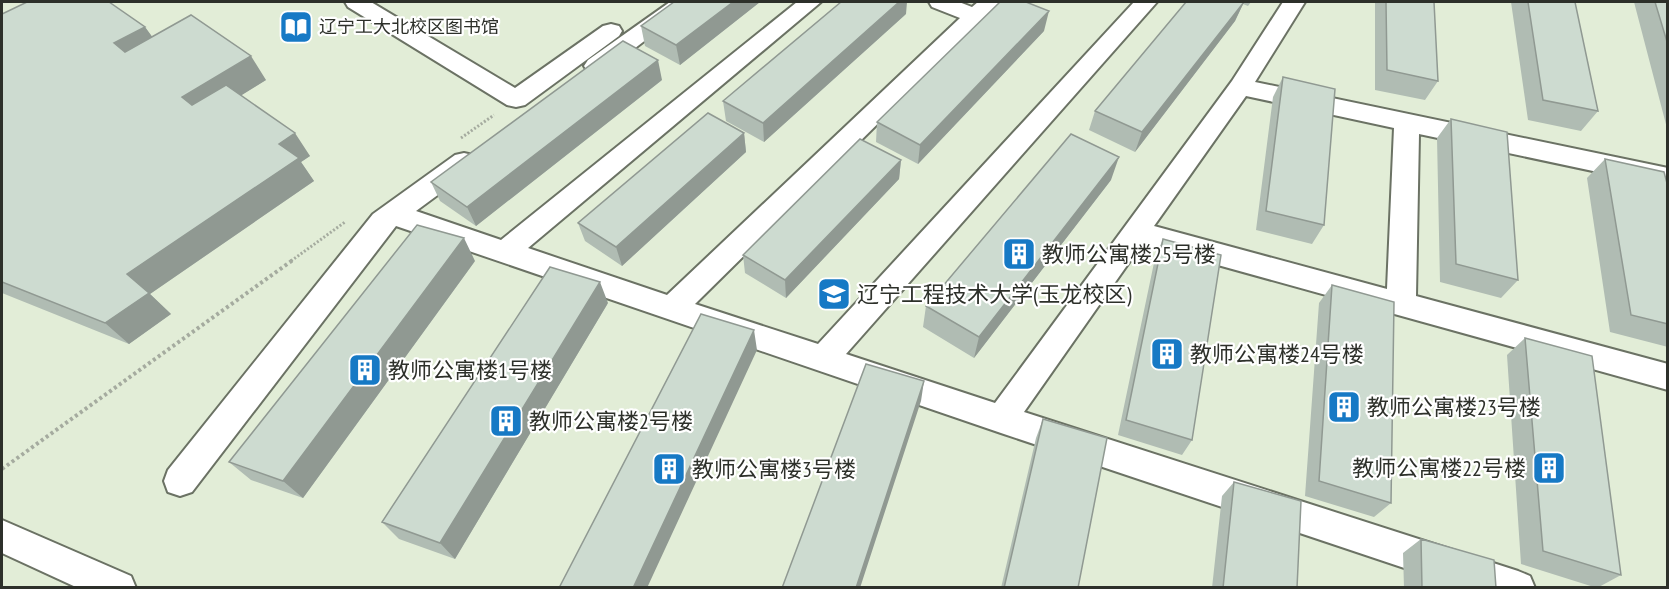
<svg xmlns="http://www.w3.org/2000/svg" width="1669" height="589" font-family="'PT Sans Narrow','Noto Sans SC',sans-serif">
<rect width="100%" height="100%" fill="#f0f8e8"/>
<path fill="#e2edd7" d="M2,2h1665v585h-1665z"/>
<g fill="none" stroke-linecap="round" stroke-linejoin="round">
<defs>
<path id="minor" d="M345,2h26l144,86 88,-62 8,-2 8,2 3,5 -3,5 -94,69 -9,2 -9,-2 -159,-98z
M670,2h25l-91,70 -8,2 -8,-2 -4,-6 4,-6z
M797,2h24l-293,246 139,47 293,-277 -28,-11 -3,-5h30l13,5 6,-5h23l-306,302 123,40 316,-342h23l-311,352 149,49 237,-322 51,-79h22l-50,80 413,86v19l-249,-53 -3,162 252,68v26l-526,-146 -118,168 494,159 12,5 5,12h-71l-463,-155 -605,-207 -204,266 -12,4 -12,-4 -4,-11 4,-11 205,-256 82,-59 9,-2 9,2 4,7 -4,7 -57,42 85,29zM1246,96l148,32 -7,161 -233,-63z
M2,520l129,56 5,12h-58l-76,-35z"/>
</defs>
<use href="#minor" stroke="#6b7264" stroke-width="4"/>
<path stroke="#a5ab9f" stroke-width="3" stroke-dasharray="2 2" stroke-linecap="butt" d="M461,138l33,-23
M291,261l54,-39"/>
<path stroke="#a5ab9f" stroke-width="4" stroke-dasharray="3 3" stroke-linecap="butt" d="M2,469l291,-209"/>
<use href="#minor" fill="#fff" fill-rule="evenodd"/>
</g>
<path fill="#b0bcb3" d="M674,2h86l-80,63 -35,-19 -4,-20z
M1186,2h65l-3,4 -5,-2 -8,17 -100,131 -46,-22 6,-19z
M1375,2h59l4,79 -13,19 -50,-10z
M1511,2h64l23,109 -17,20 -53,-11z
M1634,2h34v130z
M2,14l143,13 7,10 114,43 -25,15 69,61 -9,6 13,19 -164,113 21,20 -42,30 -127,-51z
M906,14l-142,128 -38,-21 -3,-20z
M1044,31l-126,133 -42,-22 1,-20z
M1283,77l41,148 -12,19 -56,-14 17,-133z
M662,80l-186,146 -36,-25 -9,-19z
M1451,119l67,161 -17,18 -61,-16 -3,-144z
M744,133l2,19 -124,114 -37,-25 -7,-18z
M1605,159l63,28v160l-58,-15 -23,-154z
M901,160l-2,19 -113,119 -41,-25 -2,-18z
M1111,180l-137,178 -51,-31 3,-21z
M1163,239l29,201 -10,15 -64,-20 37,-177z
M475,261l-172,237 -52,-18 -22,-18z
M1332,285l59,218 -17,14 -69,-21 14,-193z
M608,303l-153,256 -56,-20 -17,-17z
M1525,338l96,237 -24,13 -76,-24 -14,-209z
M1043,419l35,169h-77l35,-150z
M1234,482l63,106h-85l10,-92z
M1421,539l75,49h-92l-1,-35z"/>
<path fill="#909992" d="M733,2h27l-80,63 -4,-20z
M899,2h8l-1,12 -142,128 -1,-19z
M1244,2l-9,19 -100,131 7,-20z
M1049,11l-5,20 -126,133 2,-19z
M145,27l17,23 -30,17 -18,-24z
M251,56l15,24 -66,41 -18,-24z
M658,60l4,20 -186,146 -9,-19z
M295,133l15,23 -9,6 13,19 -164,113 21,20 -42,30 -24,-21 22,-49 152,-130z
M744,133l2,19 -124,114 -6,-19z
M1119,157l-8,23 -137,178 5,-21z
M901,160l-2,19 -113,119 -1,-18z
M464,238l11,23 -172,237 -20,-17z
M600,282l8,21 -153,256 -15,-16z
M754,330l3,20 -110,238h-14z
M924,381l-3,20 -61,187h-4z"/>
<path fill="#cddbd0" stroke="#909992" stroke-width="1.5" d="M27,2h82l36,25 -31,16 11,9 66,-37 60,41 -69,41 10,8 34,-20 69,48 -16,11 20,14 -172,116 22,19 -44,30 -103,-41v-268z
M674,2h59l-57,43 -35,-19z
M841,2h58l-136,121 -40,-22z
M1000,2h26l23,9 -129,134 -43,-23z
M1186,2h58l-102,130 -47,-21z
M1386,2h48l4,79 -51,-11z
M1528,2h47l23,109 -55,-11z
M1655,2h13v43z
M623,41l35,19 -191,147 -36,-25z
M1283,77l52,12 -11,136 -58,-14z
M708,113l36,20 -128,114 -38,-24z
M1451,119l56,13 11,148 -62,-16z
M1071,134l48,23 -140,180 -53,-31z
M860,139l41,21 -116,120 -42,-25z
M1605,159l59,13 4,15v137l-37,-9z
M417,225l47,13 -181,243 -54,-19z
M1163,239l58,16 -29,185 -66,-20z
M550,267l50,15 -160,261 -58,-21z
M1332,285l62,17 -3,201 -72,-22z
M701,314l53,16 -121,258h-74z
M1525,338l67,18 29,219 -78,-24z
M866,364l58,17 -68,207h-74z
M1043,419l64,19 -29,150h-74z
M1234,482l67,19 -4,87h-74z
M1421,539l73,21 2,28h-74z"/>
<defs>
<symbol id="library-square" viewBox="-11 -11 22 22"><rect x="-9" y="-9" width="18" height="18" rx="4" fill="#1679c5" stroke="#fff"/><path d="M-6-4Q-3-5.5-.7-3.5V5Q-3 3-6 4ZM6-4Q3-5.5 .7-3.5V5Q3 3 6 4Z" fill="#fff"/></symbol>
<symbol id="building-square" viewBox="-11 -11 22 22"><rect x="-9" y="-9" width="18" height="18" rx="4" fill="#1679c5" stroke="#fff"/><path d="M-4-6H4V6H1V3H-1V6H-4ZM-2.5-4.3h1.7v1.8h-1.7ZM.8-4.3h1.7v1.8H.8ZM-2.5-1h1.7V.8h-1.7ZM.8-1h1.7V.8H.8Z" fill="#fff"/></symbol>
<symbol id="university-square" viewBox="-11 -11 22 22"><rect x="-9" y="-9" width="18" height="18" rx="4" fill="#1679c5" stroke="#fff"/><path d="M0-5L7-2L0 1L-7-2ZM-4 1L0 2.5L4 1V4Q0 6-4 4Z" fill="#fff"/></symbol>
</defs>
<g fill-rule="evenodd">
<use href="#library-square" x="277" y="8" width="38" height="38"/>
<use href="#building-square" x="1000" y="235" width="38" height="38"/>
<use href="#university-square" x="815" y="275" width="38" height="38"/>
<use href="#building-square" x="1148" y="335" width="38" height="38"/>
<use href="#building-square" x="346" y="351" width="38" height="38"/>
<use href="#building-square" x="1325" y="388" width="38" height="38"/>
<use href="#building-square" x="487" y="402" width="38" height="38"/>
<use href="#building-square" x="1530" y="449" width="38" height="38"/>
<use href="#building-square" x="650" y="450" width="38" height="38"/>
</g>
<g text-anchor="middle" stroke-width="4.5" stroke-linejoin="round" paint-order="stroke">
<g font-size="18" fill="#2d302a" stroke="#fff" text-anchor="start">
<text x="319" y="33">辽宁工大北校区图书馆</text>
</g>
<g font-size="22" fill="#2d302a" stroke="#fff" text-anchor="start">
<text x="1042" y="262">教师公寓楼25号楼</text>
<text x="857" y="302">辽宁工程技术大学(玉龙校区)</text>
<text x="1190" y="362">教师公寓楼24号楼</text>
<text x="388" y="378">教师公寓楼1号楼</text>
<text x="1367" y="415">教师公寓楼23号楼</text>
<text x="529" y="429">教师公寓楼2号楼</text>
<text x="1526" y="476" text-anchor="end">教师公寓楼22号楼</text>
<text x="692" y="477">教师公寓楼3号楼</text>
</g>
</g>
<rect width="1669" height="589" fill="none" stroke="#2d302a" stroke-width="6"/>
</svg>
